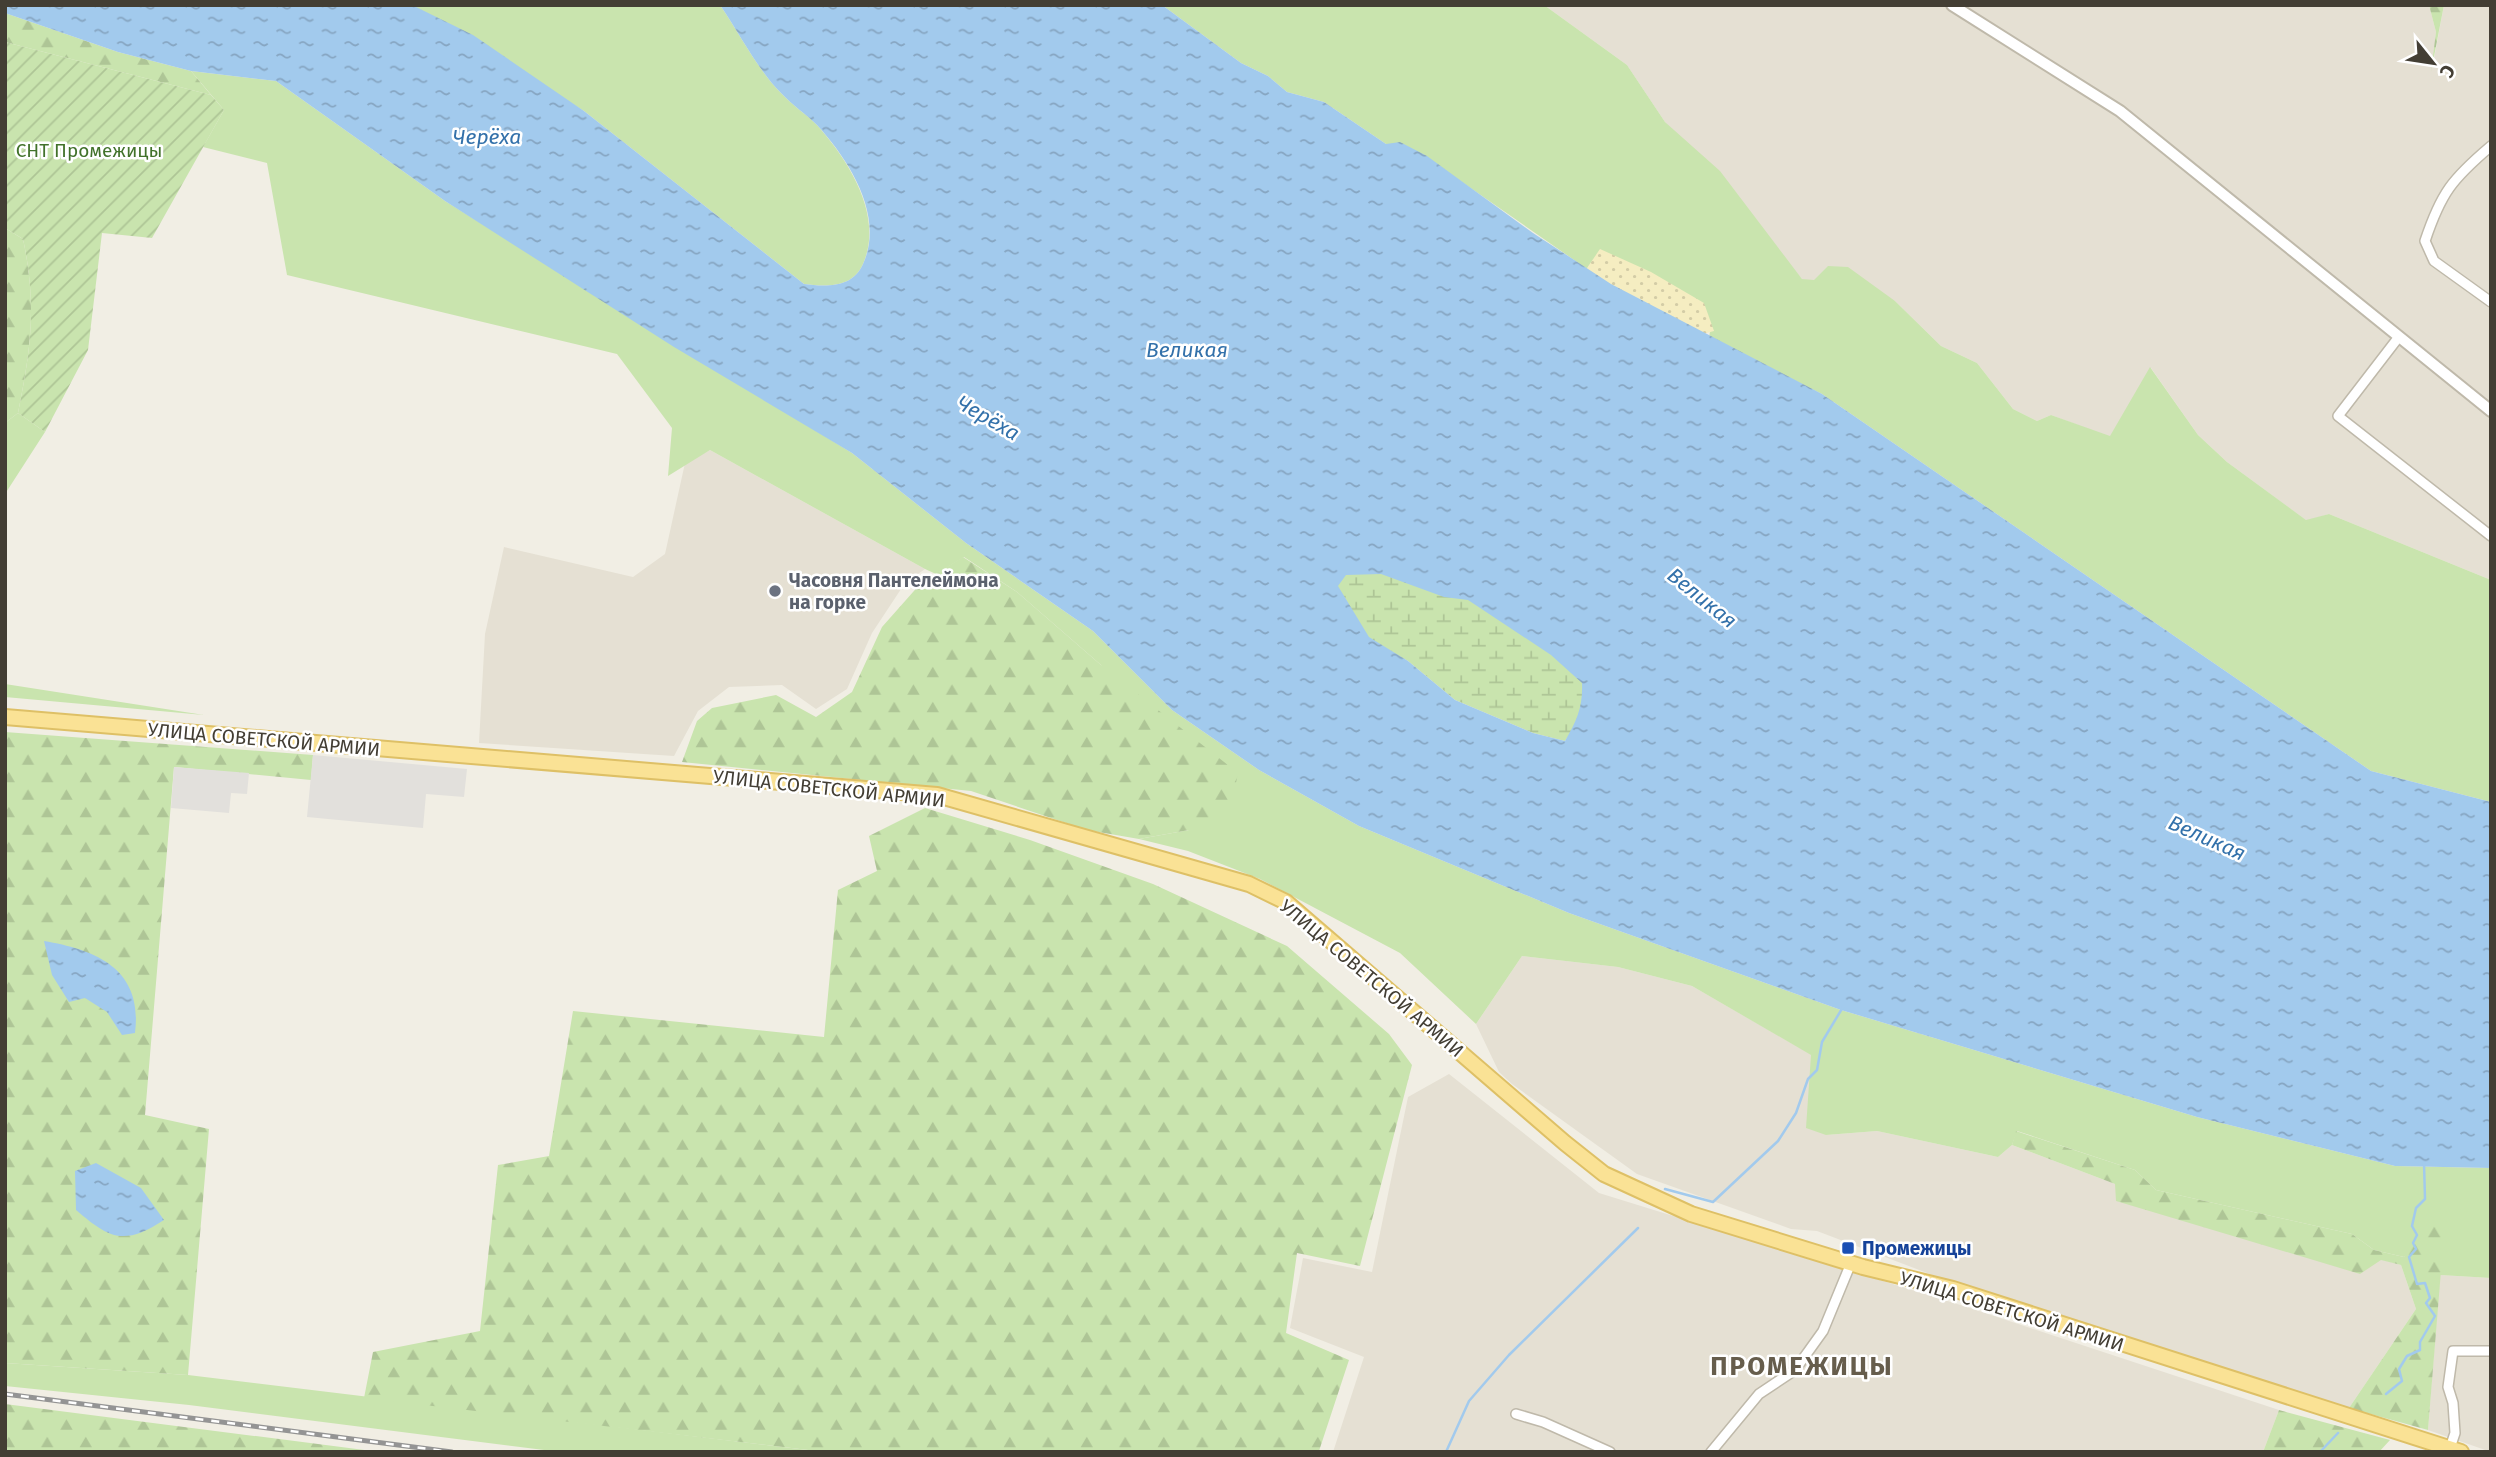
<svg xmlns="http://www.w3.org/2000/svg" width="2496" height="1457" font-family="'Fira Sans',sans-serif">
<defs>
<pattern id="forest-firs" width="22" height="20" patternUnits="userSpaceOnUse" patternTransform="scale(1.75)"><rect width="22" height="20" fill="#c9e4ae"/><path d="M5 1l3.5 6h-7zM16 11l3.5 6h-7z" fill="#aec596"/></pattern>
<pattern id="wetland-marsh" width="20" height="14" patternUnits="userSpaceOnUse" patternTransform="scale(1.75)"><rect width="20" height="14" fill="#c9e4ae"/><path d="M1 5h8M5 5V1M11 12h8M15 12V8" fill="none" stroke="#aec596"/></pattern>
<pattern id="sand-dots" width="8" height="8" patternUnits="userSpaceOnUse" patternTransform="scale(1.75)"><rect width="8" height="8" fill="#f5edc1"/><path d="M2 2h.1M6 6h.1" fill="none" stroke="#d3cca6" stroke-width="1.8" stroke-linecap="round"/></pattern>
<pattern id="garden-furrows" width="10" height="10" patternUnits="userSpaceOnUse" patternTransform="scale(1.75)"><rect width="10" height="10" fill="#c9e4ae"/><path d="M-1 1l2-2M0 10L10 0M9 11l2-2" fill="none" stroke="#aec596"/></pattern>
<pattern id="water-ripples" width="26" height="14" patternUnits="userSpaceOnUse" patternTransform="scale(1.75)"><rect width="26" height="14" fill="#a2caed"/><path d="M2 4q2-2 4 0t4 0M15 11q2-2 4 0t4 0" fill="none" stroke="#86a5c1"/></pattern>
</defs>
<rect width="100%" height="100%" fill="#f1eee4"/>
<path fill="#e5e0d3" d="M1544,5h885l7,27 -3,32 11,-59h47v575l-162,-66 -22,7 -80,-59 -29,-27 -47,-67 -41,69 -59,-22 -14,6 -24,-12 -36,-46 -36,-17 -46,-45 -93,-22 -137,-157 -38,-57z
M710,450l215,119 -20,14 -33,50 -25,56 -31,20 -34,-24 -53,2 -31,24 -24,45 -195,-13 6,-109 19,-87 129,30 32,-23 20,-91z
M1522,956l96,11 74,19 120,69 14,80 51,-4 121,26 14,-12 103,39 286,81 15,44 -67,99 -414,-132 -118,-45 -26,-2 -154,-55 -125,-90 -13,-12 -23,-48z
M1449,1074l150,119 371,115 309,102 -16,42h-930l31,-95 -74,-29 13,-70 69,14 36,-175z
M2440,1275l51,3v174l-63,-22z"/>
<path fill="#c9e4ae" d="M412,5h308c20,29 37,64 61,88 11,12 25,21 36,32 32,36 67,91 46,139 -10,24 -37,23 -59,20l-220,-173z
M1162,5h382l83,60 38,57 55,49 82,108 12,1 14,-14 20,1 47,34 46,45 36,17 36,46 24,12 14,-6 59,21 40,-69 48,68 29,27 79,58 23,-6 162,66v222l-120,-31 -549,-377 -113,-56 1,-7h4l-114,-81 -13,19 -128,-89 -73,-36 -62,-42 -37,-10 -19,-16 -27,-13z
M191,71l85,10 169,120 407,252 114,90 127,88 79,79 87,60 100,56 210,87 272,97 356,107 198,49 96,2v110l-51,-3 4,-53 -40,35 -30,-7 -22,-16 -196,-44 -21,-20 -118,-39 -5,14 -14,12 -121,-26 -51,4 -20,-7 5,-73 -119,-69 -74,-19 -96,-11 -46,68 -76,-71 -140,-74 -72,-28 -49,-12 50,-9 -88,-165 -84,-73 -53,-35 -28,17 -11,-5 -215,-119 -42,26 4,-48 -55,-74 -330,-79 -20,-112 -64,-16 21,-37z
M18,413l27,19 -40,62v-71z
M5,684l199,31 -199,-18z
M5,1363l183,12 637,77h-265l-371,-47 -184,-19z"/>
<path fill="url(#forest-firs)" d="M2429,5h15l-13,67 5,-40z
M5,13l113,39 73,19 20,24 -206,-53z
M5,228l18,11c14,66 8,109 -5,174l-13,10z
M963,557l54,35 84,73 137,108 -8,39 -41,18 -50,9 -52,-9 -116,-39 -289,-29 15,-41 15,-13 64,-13 40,22 36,-25 30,-65 39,-44z
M5,732l308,23 -2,25 -137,-13 -29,348 64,14 -21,246 -183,-12z
M925,808l105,32 123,44 134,62 102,88 23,31 -52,201 -63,-13 -11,80 63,27 -30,91 -494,1 -461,-54 9,-46 107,-21 18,-166 51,-9 24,-145 251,26 14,-147 39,-19 -8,-35z
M2016,1131l119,39 21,20 196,44 22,16 30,7 23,-37 18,2 -17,208 -79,-22 67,-99 -15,-44 -20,-5 -21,14 -244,-73 -1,-17 -103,-39z
M5,1404l375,48h-375z
M2279,1410l111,30 -11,12h-116z"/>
<path fill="url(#wetland-marsh)" d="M1340,544l294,101 -69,96 -32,-8 -78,-33 -47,-39 -40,-22 -43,-42z"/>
<path fill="url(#sand-dots)" d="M1600,249l51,23 53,31 10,28 -18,5 -111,-65z"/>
<path fill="url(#garden-furrows)" d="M5,42l206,53 13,15 -72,128 -50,-5 -14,117 -43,82 -27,-19c13,-65 19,-108 5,-174l-18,-11z"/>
<path fill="#e2e0dc" d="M313,755l154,14 -3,28 -38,-3 -3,34 -116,-11z
M174,767l75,6 -2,21 -16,-1 -2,20 -58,-5z"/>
<path fill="url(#water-ripples)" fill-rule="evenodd" d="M5,5h407l61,30 111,76 220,173c22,3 49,4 59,-20 22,-48 -14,-104 -46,-139 -11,-11 -25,-20 -36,-32 -24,-24 -41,-59 -61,-88h442l79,58 27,13 19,16 37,10 62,42 14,-2 27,14 106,77 78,51 211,110 549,377 120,31v366l-96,-2 -198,-49 -356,-107 -272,-97 -210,-87 -100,-56 -87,-60 -79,-79 -127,-88 -114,-90 -178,-106 -229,-146 -169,-120 -85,-10 -73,-19 -113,-39zM1381,574l63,23 24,3 83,55 31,28c1,24 -5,37 -17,58l-32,-8 -78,-33 -47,-39 -39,-24 -31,-51 8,-11z
M44,941c54,9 99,29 91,92l-13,2 -15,-23 -22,-14 -16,4 -17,-27z
M96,1163l45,25 23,32c-40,26 -54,19 -88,-10l-1,-39z"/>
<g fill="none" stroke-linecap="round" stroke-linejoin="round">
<path stroke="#a2caed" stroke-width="2.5" d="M1665,1189l48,13 65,-61 18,-28 12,-34 9,-9 5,-28 21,-35
M2386,1394l16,-13 -3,-12 8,-13 13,-6v-8l15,-26 -9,-13 4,-5 -5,-15 -8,1 -8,-27 7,-8 -3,-6 4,-8 -5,-9 4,-18 9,-9 -1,-36
M1446,1452l23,-51 40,-46 129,-127
M2320,1452l18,-19"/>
<defs>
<path id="minor" d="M2491,146c-39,33 -50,47 -66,95l9,20 57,41
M2398,338l-60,78 153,120
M1516,1414l27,8 67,30
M2450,1448l5,-15 -2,-30 -5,-16 5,-36h38
M1711,1452l48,-58 36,-24 28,-39 28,-68"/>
<path id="tertiary" d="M1952,5l168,106 371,300"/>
<path id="primary" d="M5,717l932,78 312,89 37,18 279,241 39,31 87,40 172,53 90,22 508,163"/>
</defs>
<use href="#minor" stroke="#bfb9aa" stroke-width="12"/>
<use href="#tertiary" stroke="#bfb9aa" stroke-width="14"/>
<use href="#primary" stroke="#dec066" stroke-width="18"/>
<use href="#minor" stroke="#fff" stroke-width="9"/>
<use href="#tertiary" stroke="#fff" stroke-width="10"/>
<use href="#primary" stroke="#fae295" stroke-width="14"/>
<defs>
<path id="rail" d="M5,1394l447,58"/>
</defs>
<use href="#rail" stroke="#949494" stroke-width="5"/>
<use href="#rail" stroke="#fff" stroke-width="2.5" stroke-dasharray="8" stroke-linecap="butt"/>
</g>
<circle fill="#6b7280" stroke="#fff" stroke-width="2.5" cx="775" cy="591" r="7"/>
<rect fill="#1a4fb4" stroke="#fff" stroke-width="2.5" x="1841" y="1241" width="14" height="14" rx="3.5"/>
<g text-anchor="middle" stroke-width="5" stroke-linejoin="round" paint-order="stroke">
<g font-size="19" fill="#42722b" stroke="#fff">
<text x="89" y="157">СНТ Промежицы</text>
</g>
<g font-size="19" font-weight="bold" fill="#5b616d" stroke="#fff" text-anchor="start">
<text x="789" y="587">Часовня Пантелеймона<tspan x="789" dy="22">на горке</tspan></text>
</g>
<g font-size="19" fill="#433e34" stroke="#fff">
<text transform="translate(264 739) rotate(5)" y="7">УЛИЦА СОВЕТСКОЙ АРМИИ</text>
<text transform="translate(829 788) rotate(6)" y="7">УЛИЦА СОВЕТСКОЙ АРМИИ</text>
<text transform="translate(1372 978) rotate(40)" y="7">УЛИЦА СОВЕТСКОЙ АРМИИ</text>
<text transform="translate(2012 1311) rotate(17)" y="7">УЛИЦА СОВЕТСКОЙ АРМИИ</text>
</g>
<g font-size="19" font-weight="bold" fill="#164399" stroke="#fff" text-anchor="start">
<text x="1862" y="1255">Промежицы</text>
</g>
<g font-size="21" font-style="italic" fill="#3371aa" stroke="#fff">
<text x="487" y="144">Черёха</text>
<text x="1187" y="357">Великая</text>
<text transform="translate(988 418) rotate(30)" y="7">Черёха</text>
<text transform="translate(1702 598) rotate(39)" y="7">Великая</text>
<text transform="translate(2207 838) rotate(24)" y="7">Великая</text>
</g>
<g font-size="26" font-weight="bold" letter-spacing="2" fill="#665d4c" stroke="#fff">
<text x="1802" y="1375">ПРОМЕЖИЦЫ</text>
</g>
</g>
<rect width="2496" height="1457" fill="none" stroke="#433e34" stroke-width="14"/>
<g transform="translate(2433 63) rotate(120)" stroke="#ffffff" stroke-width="5" paint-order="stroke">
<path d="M0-5L12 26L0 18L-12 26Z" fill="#433e34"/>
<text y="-10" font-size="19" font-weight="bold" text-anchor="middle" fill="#433e34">С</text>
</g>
</svg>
